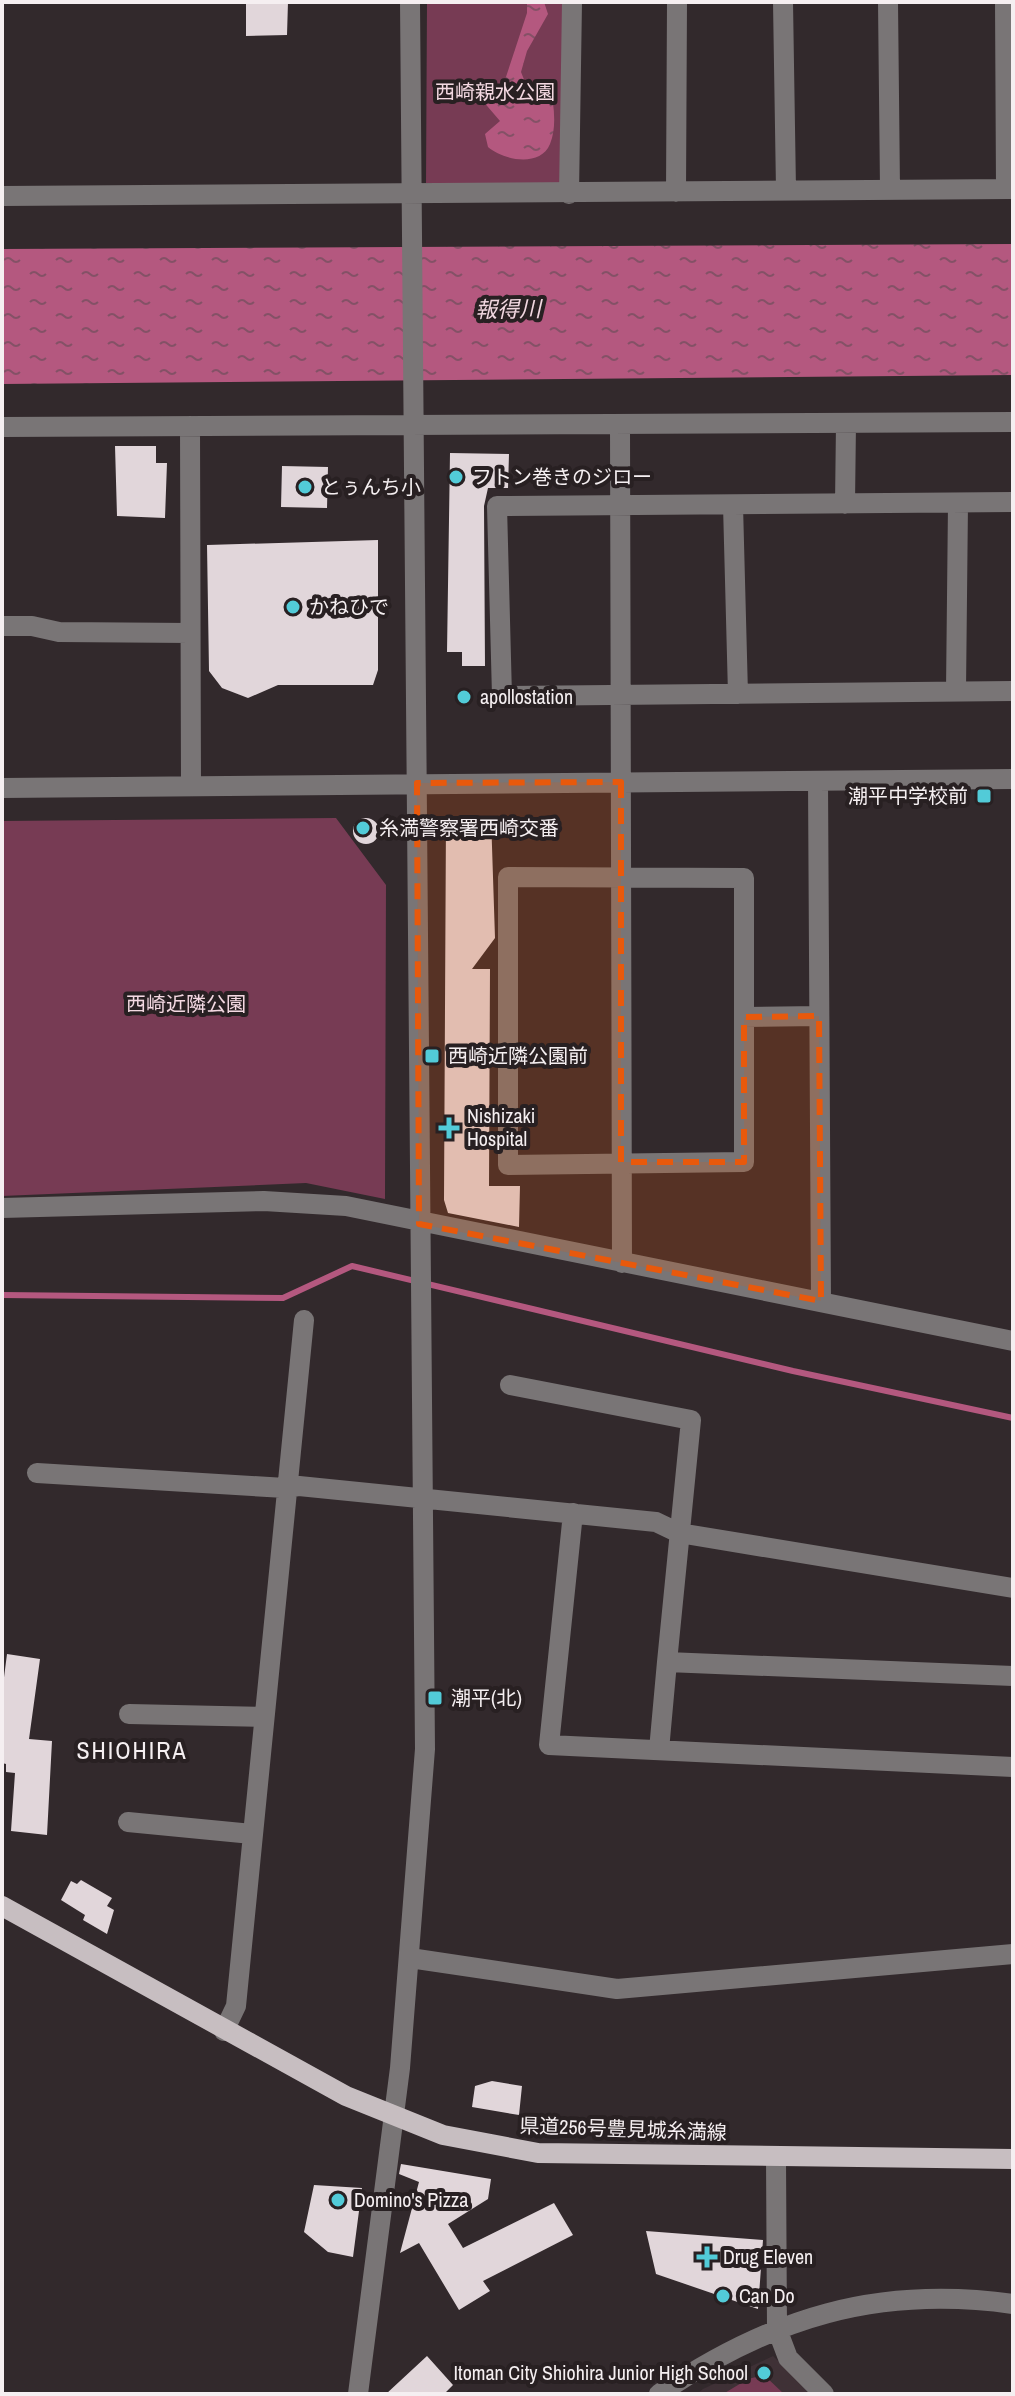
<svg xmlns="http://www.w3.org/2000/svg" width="1015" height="2396" font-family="'Archivo Narrow','Noto Sans JP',sans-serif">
<defs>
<pattern id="water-ripples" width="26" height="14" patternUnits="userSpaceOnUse" patternTransform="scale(2)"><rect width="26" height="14" fill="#b4587f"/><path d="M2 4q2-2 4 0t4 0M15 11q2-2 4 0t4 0" fill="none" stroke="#845166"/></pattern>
</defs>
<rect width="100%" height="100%" fill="#32292c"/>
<path fill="#3f3136" d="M773,2356l40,38h-116l6,-5z"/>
<path fill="#773b54" d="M427,2h136v183l-137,-2z
M336,818l50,67 -1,314 -79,-16 -304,13v-375z
M764,2375l20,19h-61l25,-15z"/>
<path fill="url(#water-ripples)" d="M527,2h17l4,12 -21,37 -6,21 4,10 25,5c4,17 7,40 0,57 -10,24 -47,16 -62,3l-3,-13 15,-13 -18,-21 5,-11 16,-3 24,-73z
M1013,244v131l-1011,9v-135z"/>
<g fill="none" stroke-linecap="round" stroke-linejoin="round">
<path stroke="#b4587f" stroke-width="6" d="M2,1295l281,3 69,-32 441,105 220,47"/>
</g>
<path fill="#e1d6da" d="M246,2h42l-1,33 -41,1z
M115,446h41v17h11l-2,55 -48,-2z
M450,453l59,1 -1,34h-20l-4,18 1,160h-23v-14h-15z
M282,466l46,1 -1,41 -46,-1z
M378,540v130l-5,15h-95l-30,13 -26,-10 -13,-17 -2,-126z
M446,816h45l4,122 -23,31h18l-1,217h31l-1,41 -71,-14 -4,-13z
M353 831a13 13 0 1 1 26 0a13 13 0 1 1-26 0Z
M7,1654l33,5 -11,80 23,2 -5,94 -36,-4 4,-58 -9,-1v-8l-4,-1v-70z
M81,1880l31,18 -5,8 7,4 -7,24 -24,-14 2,-5 -24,-15 10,-19 6,3z
M492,2081l30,5 -3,29 -47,-8 3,-21z
M401,2164l90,15 -3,20 -40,25 15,24 91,-45 19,32 -90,46 7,10 -31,19 -40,-67 -19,10 19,-71 -20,-8z
M314,2185l48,3 -9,69 -25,-5 -24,-20z
M646,2231l117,9 -5,69 -102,-35z
M427,2356l26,29 -9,9h-58z"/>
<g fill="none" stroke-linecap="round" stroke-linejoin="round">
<path stroke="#797576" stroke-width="20" d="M783,2l3,188
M888,2l2,187
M1005,2l1,187
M676,192l1,-190
M569,194l3,-192
M2,196l1011,-7
M620,425l2,838
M190,426l1,360
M2,427l1011,-5
M1013,502l-516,4 5,190 511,-5
M845,504l1,-81
M733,505l5,189
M2,626h30l27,6 131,1
M956,691l2,-188
M818,781l3,520
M2,788l1011,-9
M508,877l236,1v284l-236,3z
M744,1017l75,-1
M2,1208l262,-7 82,5 667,135
M510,1385l181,35 -24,242 346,14
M37,1473l248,15 14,-2 357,36 23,11 334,55
M573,1513l-24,232 464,22
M129,1714l134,3
M659,1750l8,-88
M128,1822l124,12
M410,1958l207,31 396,-35
M224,2031l12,-25 68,-686
M776,2158l1,171 11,29 36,36
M358,2394l42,-326 25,-319 -15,-1747
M659,2394c112,-76 218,-109 354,-90"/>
<path stroke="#c7bec1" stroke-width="20" d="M2,1906l344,190 97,39 95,18 475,6"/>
</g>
<path fill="#e8590c" fill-opacity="0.2" stroke="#e8590c" stroke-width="6" stroke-dasharray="16 10" stroke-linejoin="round" d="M621,782v380h123v-145l75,-1 2,285 -402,-77 -2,-441z"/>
<g fill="#52cbd8" stroke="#282022" stroke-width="3">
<circle cx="456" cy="477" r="8"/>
<circle cx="305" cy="487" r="8"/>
<circle cx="293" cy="607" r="8"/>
<circle cx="464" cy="697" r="8"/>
<rect x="976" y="788" width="16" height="16" rx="4"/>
<circle cx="363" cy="828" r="8"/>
<rect x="424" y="1048" width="16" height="16" rx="4"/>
<path d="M445 1116h8v8h8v8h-8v8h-8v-8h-8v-8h8z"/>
<rect x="427" y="1690" width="16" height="16" rx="4"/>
<circle cx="338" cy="2200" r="8"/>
<path d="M703 2245h8v8h8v8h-8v8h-8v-8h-8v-8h8z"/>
<circle cx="723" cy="2296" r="8"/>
<circle cx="764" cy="2373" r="8"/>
</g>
<g text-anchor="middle" stroke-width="8" stroke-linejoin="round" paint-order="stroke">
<g font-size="20" fill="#f4d9e2" stroke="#282022">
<text x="495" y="99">西崎親水公園</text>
<text x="186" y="1011">西崎近隣公園</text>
</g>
<g font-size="20" fill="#f5eff1" stroke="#282022" text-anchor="start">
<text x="472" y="484">フトン巻きのジロー</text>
<text x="321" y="494">とぅんち小</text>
<text x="309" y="614">かねひで</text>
<text x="480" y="704">apollostation</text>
<text x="968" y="803" text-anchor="end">潮平中学校前</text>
<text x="379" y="835">糸満警察署西崎交番</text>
<text x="448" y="1063">西崎近隣公園前</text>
<text x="467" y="1123">Nishizaki<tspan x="467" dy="23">Hospital</tspan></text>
<text x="451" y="1705">潮平(北)</text>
<text x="354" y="2207">Domino's Pizza</text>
<text x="723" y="2264">Drug Eleven</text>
<text x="739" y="2303">Can Do</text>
<text x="748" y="2380" text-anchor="end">Itoman City Shiohira Junior High School</text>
</g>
<g font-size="20" fill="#f5eff1" stroke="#282022">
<text transform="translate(623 2129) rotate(2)" y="7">県道256号豊見城糸満線</text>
</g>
<g font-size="22" font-style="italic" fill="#f2d8e1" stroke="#282022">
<text transform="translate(508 309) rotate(-1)" y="8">報得川</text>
</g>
<g font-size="24" letter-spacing="2" fill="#f5eff1" stroke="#282022">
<text x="132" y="1759">SHIOHIRA</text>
</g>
</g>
<rect width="1015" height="2396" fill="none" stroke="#f5eff1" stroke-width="8"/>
</svg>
